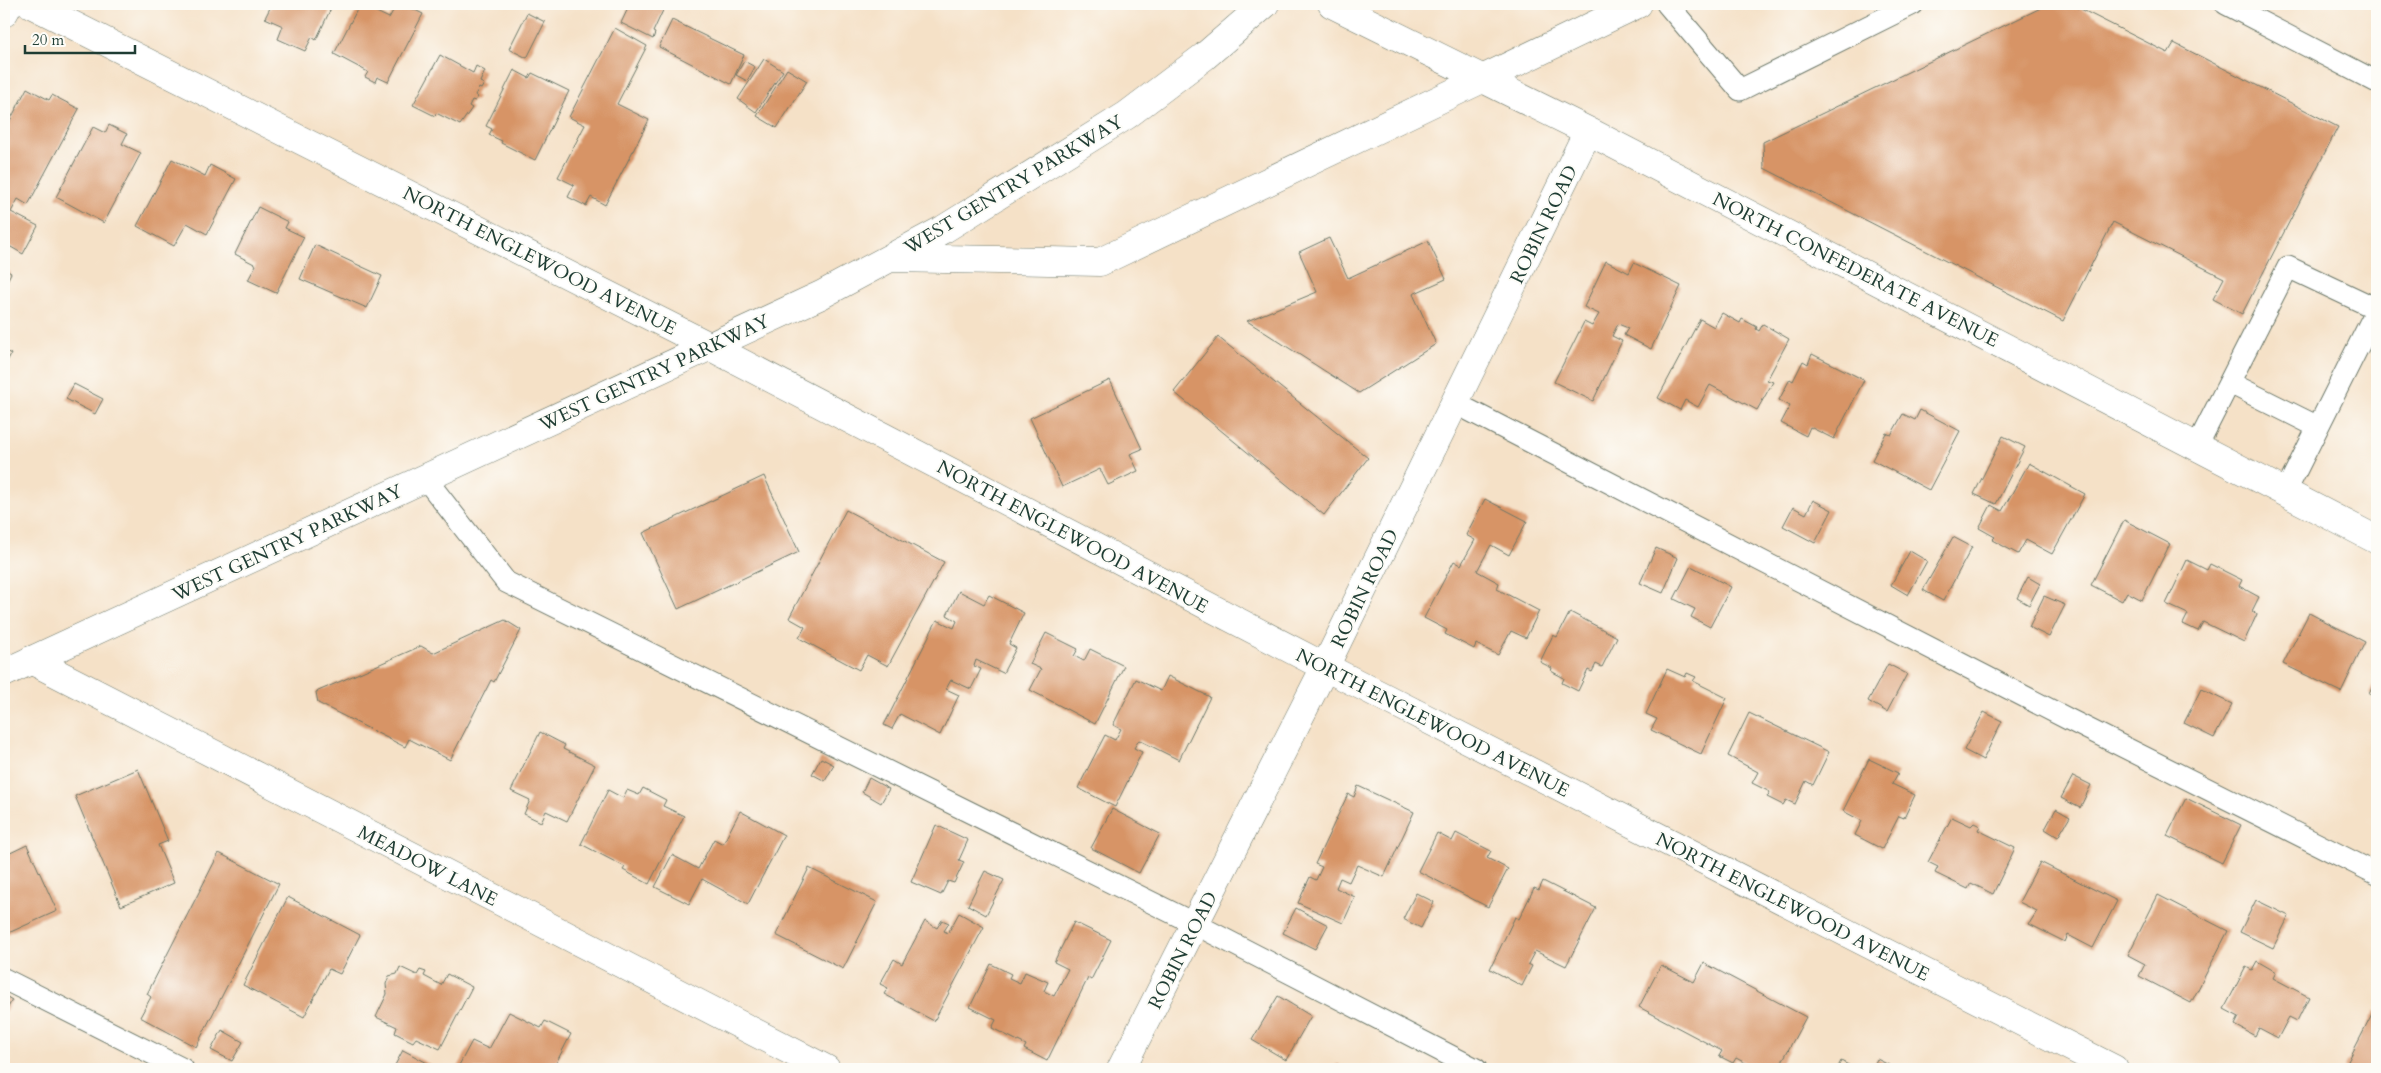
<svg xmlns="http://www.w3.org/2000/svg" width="2381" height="1073" font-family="Cardo,serif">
<rect width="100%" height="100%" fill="#fdfcf7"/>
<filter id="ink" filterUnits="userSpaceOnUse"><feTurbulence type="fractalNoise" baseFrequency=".02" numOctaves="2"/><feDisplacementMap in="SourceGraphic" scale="10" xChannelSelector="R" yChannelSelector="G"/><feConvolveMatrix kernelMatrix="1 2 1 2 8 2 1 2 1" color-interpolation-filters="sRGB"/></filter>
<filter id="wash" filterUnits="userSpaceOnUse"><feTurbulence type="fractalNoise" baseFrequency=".0096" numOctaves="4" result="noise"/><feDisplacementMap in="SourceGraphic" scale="20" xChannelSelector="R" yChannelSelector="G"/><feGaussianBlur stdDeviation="1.12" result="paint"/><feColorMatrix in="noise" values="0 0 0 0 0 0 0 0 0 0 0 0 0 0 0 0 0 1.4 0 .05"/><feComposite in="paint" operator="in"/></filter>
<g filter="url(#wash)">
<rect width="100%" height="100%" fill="#f5e1c7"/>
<g id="blocks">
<path fill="#d79466" d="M272,4h61l-17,36 -4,-3 -7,14 -27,-12 5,-13 -18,-8z
M360,4l29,14 8,-14h6l20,10 -35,68 -11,-5 -2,5 -10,-5 3,-5 -34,-18z
M630,4h30l5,2 -12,26 2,1 -2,6 -32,-16z
M2049,4h22l97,49 6,-10 164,84 -96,187 -29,-15 11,-21 -111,-56 -50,99 -299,-153 -1,-26z
M527,13l18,9 -18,36 -18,-9z
M672,20l72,35 -13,29 -72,-37z
M615,28l32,18 -30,58 32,16 -44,85 -14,-8 -5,9 -18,-9 6,-12 -16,-8 27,-52 -16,-8z
M440,55l33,18 3,-7 9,5 -5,11 4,2 -3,5 -2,-1 -4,7 3,2 -3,4 -3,-1 -3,6 3,2 -12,17 -24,-12 -1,3 -22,-11z
M764,59l19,12 -27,41 -18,-13z
M744,61l11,6 -8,14 -11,-6z
M787,69l20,12 -30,47 -20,-12z
M514,70l15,8 3,-5 37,18 -34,69 -34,-17 1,-2 -13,-6 3,-6 -6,-3z
M27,88l22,12 3,-5 27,14 -51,96 -10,-6 -7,13 27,14 -15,28 -19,-11v-48l3,-7 -3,-2v-54z
M109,125l18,9 -5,10 19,9 -37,70 -48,-26 37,-70 12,6z
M172,159l33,17 5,-11 26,14 -29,55 -20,-11 -13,23 -37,-20z
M258,207l30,15 -3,6 19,9 -28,56 -28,-13 8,-15 -21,-11z
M1329,238l19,40 80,-37 18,38 -33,15 23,50 -77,49 -112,-72 70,-29 -18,-40z
M315,245l67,31 -15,32 -67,-29z
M1606,261l23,12 5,-10 47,23 -30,63 -27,-14 4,-7 -10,-4 -6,12 10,5 -29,60 -39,-19 30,-60 8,4 7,-12 -15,-7z
M4,269l7,4 -7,14z
M1722,313l18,10 2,-4 15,8 -1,2 3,2 4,-7 26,15 -22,41 6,2 -16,28 -47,-25 -12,22 -13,-7 -5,10 -22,-12 42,-79 14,8z
M1218,337l150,121 -44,57 -150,-123z
M4,350l7,4 -7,13z
M1812,354l52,26 -30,59 -24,-12 -4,9 -25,-13 9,-17 -11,-6 11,-21 3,2 10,-20 5,3z
M1110,380l32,69 -12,5 8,17 -30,14 -8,-16 -38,18 -32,-69z
M74,384l29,15 -8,15 -29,-15z
M1920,410l40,21 -31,59 -57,-30 14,-27 5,2 12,-21 12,6z
M2003,436l22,11 -29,57 -22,-10z
M2029,463l56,31 -33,60 -26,-14 -8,14 -26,-14 3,-3 -16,-9 12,-23 11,6z
M764,476l35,76 -121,57 -35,-76z
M1485,499l42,22 -18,34 -18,-10 -14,26 22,12 -2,6 42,22 -13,27 -15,-7 -13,24 -22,-11 -2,5 -29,-15 2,-4 -23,-12 30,-57 7,4 14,-25 -9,-5z
M1813,500l19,10 -17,33 -32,-17 10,-19 13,7z
M846,510l98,52 -56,104 -21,-11 -8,15 -60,-32 6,-11 -16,-9z
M2124,520l46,24 -28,56 -15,-8 -5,9 -31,-16z
M1953,537l19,10 -29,54 -20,-11z
M1656,548l22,10 -15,35 -23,-10z
M1910,551l17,10 -19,34 -17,-10z
M2187,560l20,10 3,-6 32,16 -3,6 20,11 -7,14 5,3 -13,28 -41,-20 -5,9 -15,-7 5,-10 -22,-10z
M1691,566l40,21 -21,40 -19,-10 4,-8 -21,-10z
M2028,577l12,7 -11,21 -12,-7z
M959,591l25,13 5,-9 35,18 -15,31 7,4 -13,25 -27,-13 -2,6 7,3 -10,20 -20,-9 -5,9 13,6 -19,40 -40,-21 -8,15 -8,-4 53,-105 17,8 3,-7 -10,-6z
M2044,596l21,9 -16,32 -20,-10z
M1570,612l47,25 -15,30 -6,-3 -4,8 -4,-2 -10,21 -16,-8 2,-5 -13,-7 1,-3 -12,-6 13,-27 4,2z
M2309,613l56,29 -24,50 -58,-28z
M505,620l16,10 -27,52 -3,-2 -41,80 -41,-21 -4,8 -87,-44 -2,-11 105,-46 12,7z
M1046,633l32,16 -4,7 10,5 6,-12 34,17 -29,58 -65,-34 11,-21 -11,-5z
M1888,664l19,10 -20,38 -19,-11z
M1667,669l18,8 2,-4 9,4 -3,4 34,17 -26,56 -50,-24 6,-11 -11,-5z
M1168,676l42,21 -31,63 -40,-20 -5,8 8,4 -27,55 -37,-19 27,-53 10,5 6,-11 -8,-4 23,-46 25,12z
M2377,678v20l-8,-4z
M2201,689l31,15 -18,34 -30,-15z
M1984,712l18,9 -19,39 -19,-10z
M1749,713l80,39 -16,33 -7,-4 -11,23 -9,-4 -3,5 -16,-8 3,-5 -18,-9 6,-11 -30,-16z
M540,732l25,13 -2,4 32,16 -28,56 -21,-10 -5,11 -17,-8 6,-14 -19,-9z
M821,758l13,7 -9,16 -13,-7z
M1869,759l29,14 -6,11 23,11 -11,23 -5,-2 -17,33 -27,-14 7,-14 -19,-10z
M138,769l30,72 -10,4 16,38 -53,23 -46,-110z
M2073,776l18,9 -11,23 -19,-10z
M869,778l20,11 -8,14 -19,-11z
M1358,786l56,26 -30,65 -27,-12 -8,17 -9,-4 -4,10 19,9 -12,26 -45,-20 12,-26 6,3 6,-13 -7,-3 33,-70 6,3z
M643,788l23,12 -3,6 21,10 -35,68 -26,-14 2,-3 -44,-23 27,-54 15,8 4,-8 12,5z
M2186,798l55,27 -19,38 -55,-27z
M1112,809l48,25 -21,39 -48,-25z
M2056,809l14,8 -12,20 -13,-8z
M740,811l44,24 -36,69 -46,-25 -13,25 -34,-17 17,-32 26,14 16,-30 9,5z
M1952,817l19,9 3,-3 6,3 -2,4 37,18 -22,46 -22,-11 -3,6 -33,-16 3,-6 -10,-5z
M936,825l32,15 -9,20 5,2 -10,21 -6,-2 -7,14 -30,-13z
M1437,833l15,8 4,-8 35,18 -4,7 21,11 -20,38 -70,-36z
M27,845l30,66 -53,24v-79z
M219,853l60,31 -83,163 -56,-30 11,-20 -4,-3z
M2040,862l77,39 -24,47 -25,-13 -3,7 -36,-18 8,-13 -18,-9z
M809,868l68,34 -34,67 -67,-34z
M985,871l19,9 -18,35 -18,-10z
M1543,881l53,27 -30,58 -31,-15 -7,13 4,2 -10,20 -32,-17 25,-52 4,2 15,-31 5,2z
M1416,893l18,9 -13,26 -18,-9z
M2158,895l70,36 -37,72 -52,-27 6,-12 -17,-9z
M288,897l72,38 -20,39 -11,-5 -25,48 -61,-32z
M2256,900l33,16 -16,32 -33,-16z
M1296,908l32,17 -13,24 -32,-16z
M959,913l25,14 -50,94 -50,-27 4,-6 -8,-4 14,-25 8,5 23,-43 12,7 5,-8 7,3 -5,8 4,2z
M1074,922l37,18 -20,40 -3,-2 -41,83 -23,-12 2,-4 -34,-17 4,-8 -26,-13 21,-43 20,10 -2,4 11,5 5,-11 23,10 -4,9 10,5 14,-27 -14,-7z
M2257,961l19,11 -3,6 36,19 -12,24 -8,-4 -11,21 -19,-10 -4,8 -20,-11 4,-8 -15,-8 22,-42 6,3z
M1704,963l102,54 -28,52h-21l-21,-11 -3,5 -14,-7 3,-5 -83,-44 22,-42 33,17z
M400,967l17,8 3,-5 6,2 -2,4 17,9 6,-11 25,13 -32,62 -24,-11 -3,4 -18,-9 2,-6 -21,-10 11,-23 -1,-10 3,-8 8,-2z
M4,995l8,5 -8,15z
M1278,996l33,20 -25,44 -34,-20z
M2374,1011l3,1v57h-33z
M509,1012l32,16 4,-7 26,13 -18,35h-96l15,-28 17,8z
M222,1030l21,12 -11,19 -21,-11z
M403,1050l28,15 -2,4h-36z
M1877,1059l20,10h-25z
M1841,1061l15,8h-19z
M1337,1064l10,5h-13z"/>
</g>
</g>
<g filter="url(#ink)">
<use href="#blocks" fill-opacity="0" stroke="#6a7667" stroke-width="1"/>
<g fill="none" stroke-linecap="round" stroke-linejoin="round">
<defs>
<path id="service" d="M1667,4l73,86 173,-86
M2226,4l151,78
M2230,383l88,44
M1455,403l615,317 307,154
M2197,446l91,-179 89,42
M425,478l81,104 689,342 281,145
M2285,493l92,-184
M4,979l179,90"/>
<path id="minor" d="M31,4l680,343 614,320 789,402
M1332,4l256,127 789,409
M4,13l5,-9
M1482,79l156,-75
M31,660l795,409
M1121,1069l204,-402 263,-536"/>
<path id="primary" d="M891,258l209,4 382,-183
M4,673l817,-378 123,-66 183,-114 78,-59 60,-52"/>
</defs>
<use href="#service" stroke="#6a7667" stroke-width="23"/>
<use href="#minor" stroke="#6a7667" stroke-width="29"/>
<use href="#primary" stroke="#6a7667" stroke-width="29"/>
<use href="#service" stroke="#fff" stroke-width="21"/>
<use href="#minor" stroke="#fff" stroke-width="28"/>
<use href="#primary" stroke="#fff" stroke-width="28"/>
</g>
</g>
<g text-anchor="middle" stroke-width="4" stroke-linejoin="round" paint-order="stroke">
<g font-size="19" fill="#1f3d34" stroke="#fdfcf7">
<text transform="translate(1013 184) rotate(-31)" y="7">WEST GENTRY PARKWAY</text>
<text transform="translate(1543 224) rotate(-64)" y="7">ROBIN ROAD</text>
<text transform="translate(540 260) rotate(27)" y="7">NORTH ENGLEWOOD AVENUE</text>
<text transform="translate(1856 269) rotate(27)" y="7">NORTH CONFEDERATE AVENUE</text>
<text transform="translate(654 372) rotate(-25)" y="7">WEST GENTRY PARKWAY</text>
<text transform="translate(1073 536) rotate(28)" y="7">NORTH ENGLEWOOD AVENUE</text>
<text transform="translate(287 542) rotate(-25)" y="7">WEST GENTRY PARKWAY</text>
<text transform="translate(1364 588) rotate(-64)" y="7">ROBIN ROAD</text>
<text transform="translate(1433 722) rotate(27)" y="7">NORTH ENGLEWOOD AVENUE</text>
<text transform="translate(428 865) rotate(27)" y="7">MEADOW LANE</text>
<text transform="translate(1793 906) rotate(27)" y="7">NORTH ENGLEWOOD AVENUE</text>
<text transform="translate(1182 950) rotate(-63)" y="7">ROBIN ROAD</text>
</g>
</g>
<rect width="2381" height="1073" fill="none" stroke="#fdfcf7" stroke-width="20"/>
<path d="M25 45v8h110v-8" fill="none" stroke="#1f3d34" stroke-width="2.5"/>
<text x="32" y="45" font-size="15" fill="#1f3d34" stroke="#fdfcf7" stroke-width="4" paint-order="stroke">20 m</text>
</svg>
